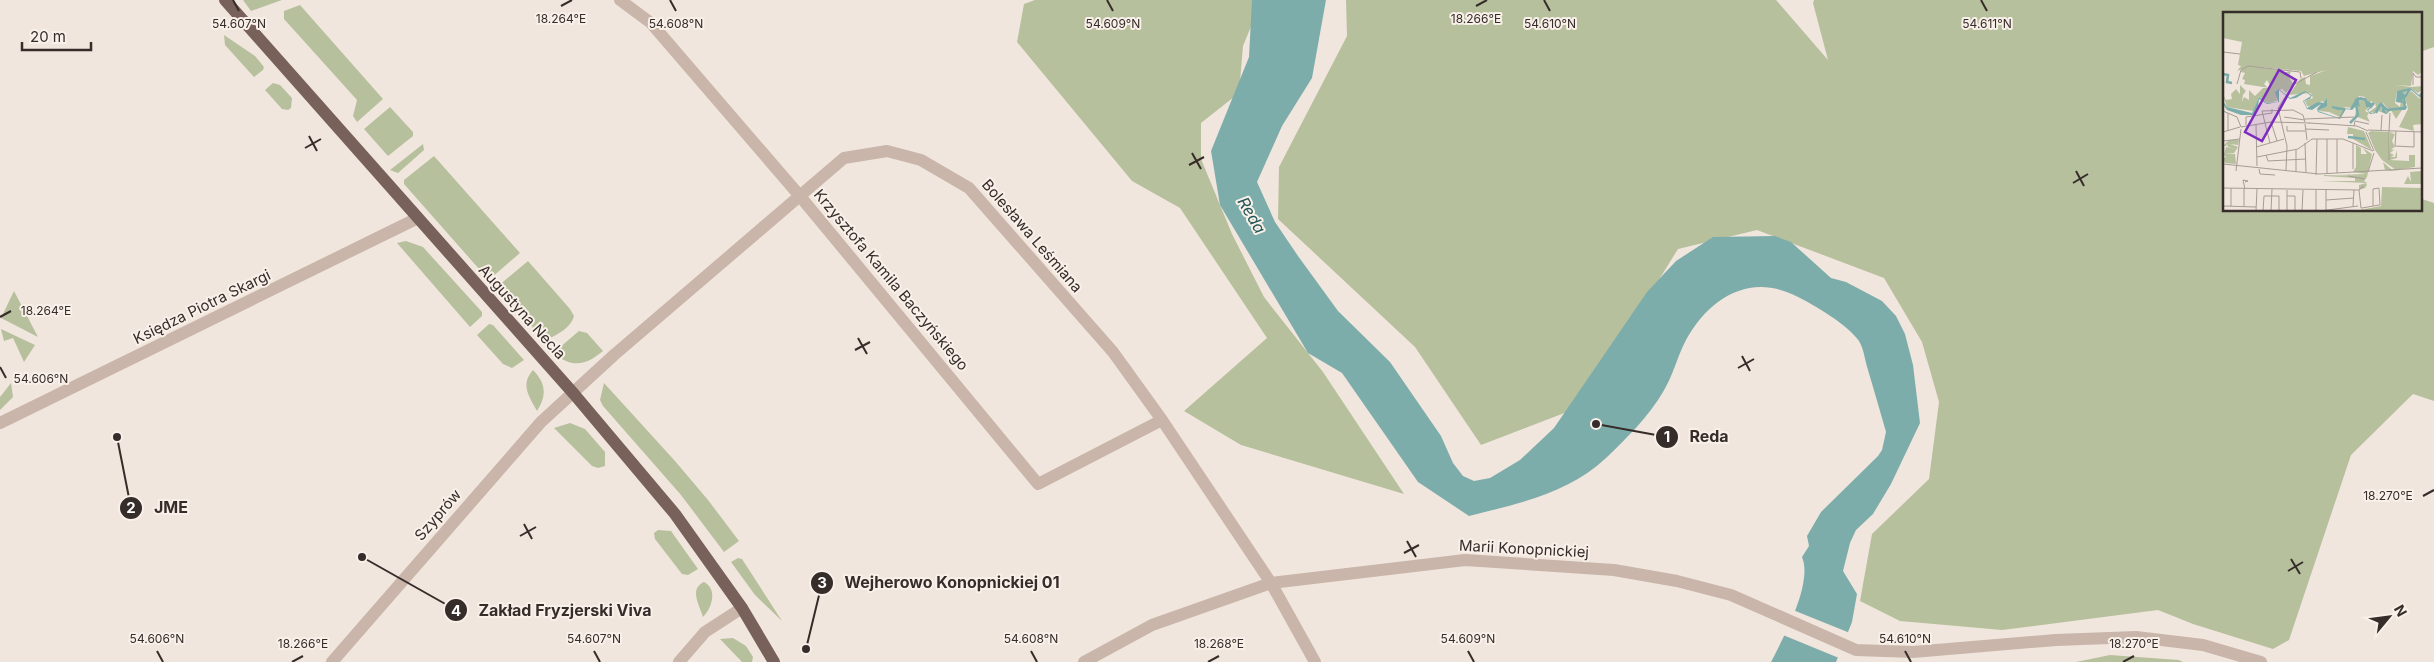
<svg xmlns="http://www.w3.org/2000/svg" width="2434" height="662" font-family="Inter,sans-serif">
<rect width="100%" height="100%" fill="#f1e6dd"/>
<path fill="#b7c09d" d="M243,0h39l-31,11z
M1035,0h227l-19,46 -4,47 -38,30v36l31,75 32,63 59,75 81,122 -163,-49 -57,-34 83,-73 -87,-130 -48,-27 -115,-139 7,-38z
M1346,0h430l52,60 -15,-57 1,-3h620v47l-14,5v-38h-196v196h196v-15l2,4 12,4v198l-21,-7 -62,61 -62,185 -16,9 -80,-25 -35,-14 -156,20 -102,-9 -40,-20 12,-67 57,-55 10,-77 -17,-60 -38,-64 -127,-48 -79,19 -98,158 -99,38 -66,-98 -137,-128 1,-52 68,-131z
M300,5l83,94 -26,23 -4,-6 4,-16 -73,-81v-8z
M224,35l31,21 9,11 -1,3 -9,7 -29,-32z
M273,83l7,2 12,13 -1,10 -3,2 -6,-1 -17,-19z
M390,107l23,25v4l-25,20 -24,-27z
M423,144l1,6 -26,23 -8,-3z
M434,156l86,97 -29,25h-4l-83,-94v-4z
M406,241l17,6 59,65v4l-12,11 -73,-84z
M528,261l42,48 4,7c-3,13 -19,19 -29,25l-47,-52v-3z
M14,291l24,46 -37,-19z
M489,324l4,1 31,35 -12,8 -9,-4 -26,-29z
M1,329l34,16 -11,17 -11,-24 -9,3z
M579,331l8,2 16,18c-18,15 -31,17 -50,2z
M533,370c13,13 14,26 4,41 -8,-15 -17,-26 -4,-41z
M11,383l2,14 -13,13v-13z
M604,383l71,78 33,39 31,41 -15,11 -43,-57 -78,-89 -3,-6z
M570,423l15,6 20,23v14l-7,2 -6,-2 -38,-38z
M658,530l13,1 27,38 -10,6 -6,-1 -27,-35 -1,-6z
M738,558l4,1 40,62 -27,-26 -24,-33z
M704,582c14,7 8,26 -1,35 -4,-13 -14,-28 1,-35z
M733,638l13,8 7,11 -1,5h-10l-22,-23z
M2110,655l69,5 4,2h-107z"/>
<path fill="#7dadab" d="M1252,0h74l-14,78 -30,48 -25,56 18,40 23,34 40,55 52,51 51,74 12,27 10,13 11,5 16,-3 30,-18 34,-32 93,-136 29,-31 37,-24 62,-1 16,6 40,36 15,4 36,19 14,15 9,18 8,31 7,58 -29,61 -18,30 -17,16 -6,13 -7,28 14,23 -5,28 -16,40h-65c13,-25 42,-79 31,-105l7,-11 -2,-10 14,-24 57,-56 4,-6 4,-18c-6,-21 -12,-42 -18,-62 -3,-9 -4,-21 -9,-29 -11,-16 -43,-35 -61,-44 -47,-25 -88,0 -112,43 -9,17 -13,36 -23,52 -14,24 -37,47 -57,66 -37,35 -89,46 -137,58l-51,-34 -76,-109 -34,-20 -88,-148 -9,-54 38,-94z"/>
<path fill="#f1e6dd" d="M1793,610l57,23 -11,25 -56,-23z"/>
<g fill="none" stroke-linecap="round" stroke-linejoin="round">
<path stroke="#c9b5a9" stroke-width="12" d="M620,0l31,23 148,172 239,289 124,-64
M0,423l418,-205
M332,662l209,-240 73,-67 230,-197 43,-7 34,9 48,28 144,164 49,68 109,163 44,79
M679,662l26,-30 37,-24
M1084,662l68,-37 119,-42 194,-23 149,10 63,11 54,14 125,55 57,2 143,-12 80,-3 67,8 58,17"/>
<path stroke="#78615a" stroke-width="12" d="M225,0l349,394 101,120 67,94 32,54"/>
</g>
<path fill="none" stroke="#362c29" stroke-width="2" d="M233,0l6,11M670,0l6,11M1107,0l6,11M1544,0l6,11M1981,0l6,11M561,6l11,-6M1476,6l11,-6M309,136l8,15M305,148l16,-9M1192,153l9,16M1189,165l15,-8M2076,171l8,15M2073,183l15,-9M0,317l11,-6M858,338l9,16M855,350l15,-8M1742,356l8,15M0,367l6,11M1738,368l16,-9M2423,496l11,-6M524,524l8,15M520,536l16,-9M1407,541l9,16M1404,553l15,-8M2291,559l9,15M2288,571l15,-9M157,651l6,11M594,651l6,11M1031,651l6,11M1468,651l6,11M1905,651l6,11M292,662l11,-6M1208,662l11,-6M2123,662l11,-6"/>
<g text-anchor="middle" stroke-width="4" stroke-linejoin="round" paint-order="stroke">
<g font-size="15" fill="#362c29" stroke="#f9f0e9">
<text transform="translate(1032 236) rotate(49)" y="5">Bolesława Leśmiana</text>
<text transform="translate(891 280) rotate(50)" y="5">Krzysztofa Kamila Baczyńskiego</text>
<text transform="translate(202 307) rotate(-26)" y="5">Księdza Piotra Skargi</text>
<text transform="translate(522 312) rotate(48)" y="5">Augustyna Necla</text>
<text transform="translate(438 515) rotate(-49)" y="5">Szyprów</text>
<text transform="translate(1524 549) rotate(3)" y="5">Marii Konopnickiej</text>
</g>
<g font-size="16" font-style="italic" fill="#205655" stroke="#f9f0e9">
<text transform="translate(1252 215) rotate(60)" y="6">Reda</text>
</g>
</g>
<g transform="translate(2223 12)">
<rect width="199" height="199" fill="#f1e6dd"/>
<path d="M0,0h199v60l-4,3 -5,-4 -2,15 -16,-1 17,2 10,-1v4l-4,3 -9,-5 -5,7 -7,-4 -2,12 5,4 2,-12 4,13 -15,1 11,1 -6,9 -5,-9 -4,4 -9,-3 2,-5 2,5 7,-1 -6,-7 -10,10 -4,-1 7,-5 -1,-4 -4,-2 -2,3 -4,-7 -6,-1 -7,12 -7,-1 -5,10 -11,-5 -10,-1 8,-6 -5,-4 -9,6 -6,-1 -2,-5 8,-3 -2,-5 -22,2 11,-16 5,-2 1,7 4,1v-9l17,-6 -23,6 -3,-5 -51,-5 30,4 2,3 9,-2 -2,6 4,7 -7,9 -4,-4 -6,2 1,10 -9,2 -9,-6 -6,14 -26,-4 -4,-12 3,5 6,-1 -1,-5 5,-5 4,5v-9l6,6 -3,4 -1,7 2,-5 5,3v-10l6,6 8,-8 8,-1 -4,-7 -3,4 3,3h-4l-19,-3 1,-4 -3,-1 3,-6 -4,-1 1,-3 -5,2 4,-5 -3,-1 4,-23 -19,-4zM188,79l9,8 2,-7v32l-9,1 1,6 -15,-4 9,-18 -3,-12zM141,87l3,7 4,-1 -6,6 4,2 -2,3 3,6 -15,-6 2,-14zM125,115l16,4 8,19 -19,-11v-5h-6zM148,119l18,1v28l1,-28h5l-5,1 5,1 -3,7 3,6 -4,2 3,1 -4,3 4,2 -3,2h4l2,-7v8l-7,2 19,1v-6h6v12l-19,3 26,-2 -32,3 -5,-1 -2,-8 9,8h4l-14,-10 -7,-10 -7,-17zM6,128h10l-1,5 -8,-1 8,3 -4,6h-9l10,1 1,10 -11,-1 -2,-5 3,-1 -2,-2 2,-8 10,2 -8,-2 -1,-3 -1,2h-3zM133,133l5,3v6h6l-4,-6 9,6 -5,23 -3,4 3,2h-1l1,2 -2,3 -6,2v-5l7,-2 -45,-2h34v-3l-31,-2v-1l42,1 -28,-1 28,-1 -13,-2 3,-5zM199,159v13h-18l4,-8 3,6 -1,-10zM159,175l40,1v23h-68l27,-5z" fill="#b7c09d"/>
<path d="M187,76l9,7 3,-4v8l-11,-9 -9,2 4,4 -4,4 4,5 1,3 -2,2h-15l-4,4 -4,-2 -1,-7 -7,9h-4l-3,-4 5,-5 -6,2 -1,-7 -7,-1 2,8 -3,-2 -5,5 -6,-1 -6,10 -22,-7 -1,-3 4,-5 -9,6 -5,-1 -4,-8 8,-5 -5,-4 -10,6 -6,1 -11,-9v12l-12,2 -8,-5 -1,8 -4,8h-13l-14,-5 -4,-6v-3l4,6 25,6 7,-16 8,6 11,-1 -3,-10 4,-3 11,9 15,-7 7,4 -2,4 -6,2 3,7 11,-6 6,1 3,-5v8l-9,5 21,7 4,-8h-5l-6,-2v-2l18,3 6,-11 5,-1 12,7 -5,7 5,3 6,-10h4l3,9 4,-4 14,-1 -1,-5 -7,-1 1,-11z" fill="#7dadab"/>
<path fill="none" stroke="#7dadab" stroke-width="2.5" d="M0,62l5,1 -1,7 5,1M133,91l3,-4h6l3,7 6,-3 -4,5M182,92l-1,-6 6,-9M153,101l5,-9 6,6 17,-2M127,111l8,-8 -2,-11M125,125l17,2"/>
<path fill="none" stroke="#a69c95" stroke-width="1" d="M0,40l17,2M14,72l4,-14 7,-4 52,6 1,6M190,73v-12l3,4h6M0,99l14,6 4,10M61,105l21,3M82,107l49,-2M48,110l6,19M86,111l48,3 11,5M82,112l2,16M23,113v-8l26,-4v-4M33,113l1,41M64,114v5h18M131,114l1,-5 14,3M18,115l30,-5 39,1M82,117l24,1M145,118l54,2M158,118l1,-15M5,119v-18M166,119l1,-18M173,119l-1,15 19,1v-15M0,120l17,-5M143,120l8,19M0,129l17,-2M47,131l-8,-32 31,-1 10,5 2,7M82,131l1,29M33,135l28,-8M43,143l2,6 38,-2M34,145l41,-8 14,-10h31l30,12M166,148v-29M0,152l96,10 103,-6M36,157l1,5 15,1M130,157v-26M63,158l1,-24 -9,-38 15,-23 24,-13M13,159l5,-42M73,159v-21M145,160l6,-19M114,161v-34M104,162v-35M93,163l1,-36M125,164l17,3M22,170l3,-1 -5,-1 2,9M0,176l136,2M139,176l1,-2 -4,4 2,18h1l17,-3h1l-1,-17 -6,1v17M93,178v21M103,178v20M64,184h8v15M103,188l28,-2M0,194l33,1M8,194v-18M21,194v-17M130,194l1,-16M33,199l1,-22M40,199l1,-15h15v15M48,199l1,-22M64,199v-21M79,199l1,-21M97,199l38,-5"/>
<path fill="#7b2cbf" fill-opacity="0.15" stroke="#7b2cbf" stroke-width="2.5" d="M56,58l17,10 -34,61 -17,-9z"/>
<rect width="199" height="199" fill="none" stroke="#362c29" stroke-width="2.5"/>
</g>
<g font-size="12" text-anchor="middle" fill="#362c29" stroke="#f9f0e9" stroke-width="4" stroke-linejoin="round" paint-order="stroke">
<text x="561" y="23">18.264°E</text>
<text x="1476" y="23">18.266°E</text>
<text x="239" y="28">54.607°N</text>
<text x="676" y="28">54.608°N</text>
<text x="1113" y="28">54.609°N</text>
<text x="1550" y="28">54.610°N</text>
<text x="1987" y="28">54.611°N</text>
<text x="46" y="315">18.264°E</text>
<text x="41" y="383">54.606°N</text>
<text x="2388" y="500">18.270°E</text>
<text x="157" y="643">54.606°N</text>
<text x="594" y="643">54.607°N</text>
<text x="1031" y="643">54.608°N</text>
<text x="1468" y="643">54.609°N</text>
<text x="1905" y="643">54.610°N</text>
<text x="303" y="648">18.266°E</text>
<text x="1219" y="648">18.268°E</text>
<text x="2134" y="648">18.270°E</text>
</g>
<path fill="none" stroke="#362c29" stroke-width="2" d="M1596 424L1667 437M117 437L131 508M806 649L822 583M362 557L456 610"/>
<g fill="#362c29" stroke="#f9f0e9" stroke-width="2">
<circle cx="1596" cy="424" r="5"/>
<circle cx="117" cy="437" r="5"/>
<circle cx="806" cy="649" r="5"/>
<circle cx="362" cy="557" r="5"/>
<circle cx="1667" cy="437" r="12"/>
<circle cx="131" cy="508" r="12"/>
<circle cx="822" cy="583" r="12"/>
<circle cx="456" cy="610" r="12"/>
</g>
<g font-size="15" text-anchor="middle" font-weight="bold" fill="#fff">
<text x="1667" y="442">1</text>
<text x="131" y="513">2</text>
<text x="822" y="588">3</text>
<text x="456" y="616">4</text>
</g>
<g font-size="16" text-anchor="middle" font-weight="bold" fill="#362c29" stroke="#f9f0e9" stroke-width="4" stroke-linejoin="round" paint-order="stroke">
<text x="1709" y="442">Reda</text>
<text x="171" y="513">JME</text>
<text x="952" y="588">Wejherowo Konopnickiej 01</text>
<text x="565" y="616">Zakład Fryzjerski Viva</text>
</g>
<g transform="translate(2389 617) rotate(61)" stroke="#f9f0e9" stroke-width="4" paint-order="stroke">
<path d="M0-4L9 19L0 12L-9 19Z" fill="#362c29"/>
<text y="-8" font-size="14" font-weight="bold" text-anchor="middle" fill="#362c29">N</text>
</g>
<path d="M22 42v8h69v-8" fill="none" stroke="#362c29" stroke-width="2.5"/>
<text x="30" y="42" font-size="15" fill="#362c29" stroke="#f9f0e9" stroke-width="4" paint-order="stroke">20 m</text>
</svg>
